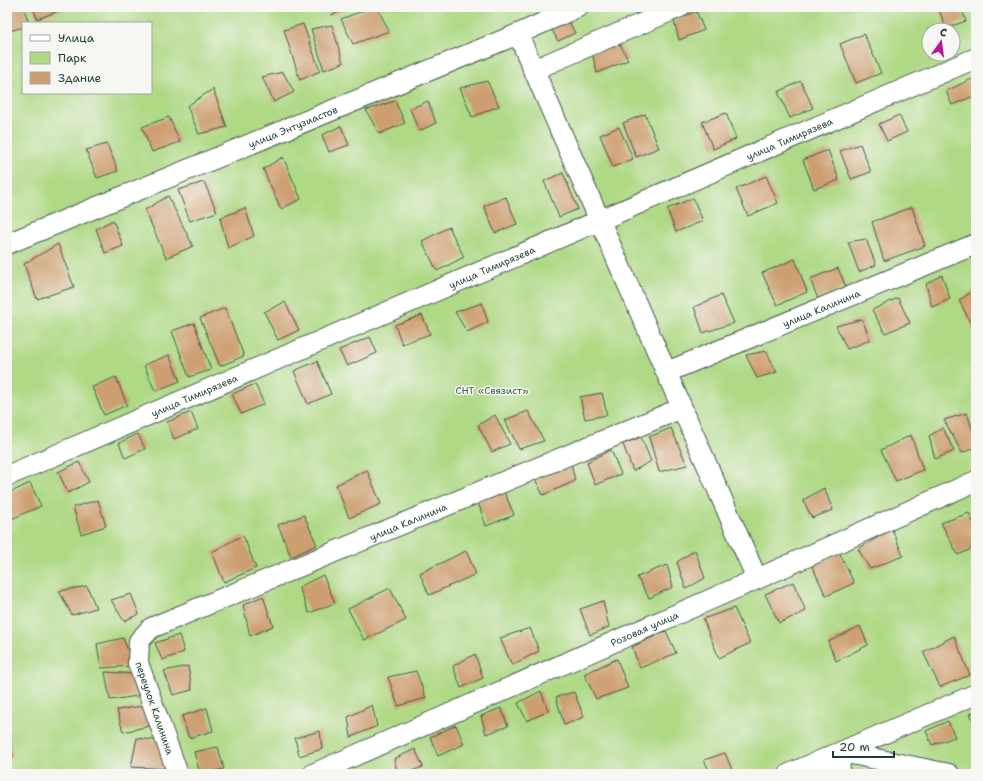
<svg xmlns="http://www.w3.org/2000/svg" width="983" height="781" font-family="'Shantell Sans',sans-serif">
<rect width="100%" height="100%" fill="#f6f6f2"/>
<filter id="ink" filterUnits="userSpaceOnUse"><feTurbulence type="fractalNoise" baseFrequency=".025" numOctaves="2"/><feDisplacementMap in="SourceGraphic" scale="8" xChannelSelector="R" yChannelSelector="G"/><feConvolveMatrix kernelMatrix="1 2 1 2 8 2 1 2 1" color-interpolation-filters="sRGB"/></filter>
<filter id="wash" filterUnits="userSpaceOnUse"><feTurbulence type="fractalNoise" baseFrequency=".012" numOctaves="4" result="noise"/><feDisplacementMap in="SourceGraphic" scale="16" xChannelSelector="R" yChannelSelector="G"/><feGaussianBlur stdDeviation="0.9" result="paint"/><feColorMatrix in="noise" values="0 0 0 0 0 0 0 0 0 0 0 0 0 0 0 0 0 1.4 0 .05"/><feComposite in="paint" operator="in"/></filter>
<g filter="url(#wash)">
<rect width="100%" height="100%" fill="#f3e6d2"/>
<path fill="#afd985" stroke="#678b5c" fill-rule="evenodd" d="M7,7h969v767h-969zM23,23h128v70h-128zM929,30h24v24h-24z"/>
<g id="blocks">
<path fill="#cd9e70" d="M14,7h9l6,16h-6v4l-16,5v-22z
M33,7h36l-32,12z
M329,7h26l-24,8z
M373,7h4l12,24 -36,13 -12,-25z
M633,7h22l-19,7z
M938,7h23l5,14 -20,7z
M696,11l8,19 -25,10 -5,-19z
M566,16l9,17 -17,8 -8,-15z
M303,24l17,47 -20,9 -16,-50z
M332,25l11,38 -19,7 -13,-41z
M864,34l17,39 -25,10 -16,-39z
M619,42l9,18 -31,13 -5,-21z
M283,72l11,20 -20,10 -12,-25z
M974,78l2,4v13l-24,10 -6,-14z
M487,81l12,25 -27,11 -12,-29z
M801,81l12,27 -23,10 -12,-26z
M213,89l14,38 -28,7 -12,-28z
M395,101l10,22 -26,11 -13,-24z
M428,101l8,22 -17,8 -9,-22z
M726,113l10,26 -23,10 -11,-27z
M645,114l14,34 -23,9 -13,-34z
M899,115l8,17 -20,9 -8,-17z
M169,117l11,25 -28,10 -10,-25z
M341,126l8,19 -20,7 -7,-17z
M619,127l14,32 -20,8 -13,-32z
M107,144l11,27 -21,7 -11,-28z
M860,144l11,28 -20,7 -11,-28z
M828,150l11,30 -25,9 -11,-29z
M283,157l18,42 -20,10 -18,-40z
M563,173l15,36 -19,8 -15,-36z
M766,176l12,27 -30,13 -12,-27z
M204,182l13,30 -27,9 -12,-31z
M168,196l25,50 -27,12 -21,-48z
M506,197l11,27 -22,9 -11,-27z
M693,198l10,23 -27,11 -9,-23z
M912,207l13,39 -41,15 -12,-39z
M245,208l9,28 -26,12 -8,-30z
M113,220l10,26 -18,7 -9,-24z
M449,227l15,30 -27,14 -15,-30z
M866,239l10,26 -17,7 -11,-30z
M58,244l16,43 -37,12 -13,-35z
M795,259l12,33 -30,13 -15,-32z
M838,268l8,19 -28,12 -8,-20z
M942,275l8,24 -18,8 -6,-23z
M976,289v37l-3,2 -14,-28z
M721,295l13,28 -31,10 -9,-26z
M898,298l12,25 -25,10 -13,-23z
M285,302l14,28 -21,10 -14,-28z
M482,303l6,19 -21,10 -12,-20z
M225,308l19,48 -24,10 -20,-48z
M422,315l8,19 -28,10 -7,-19z
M862,319l8,21 -23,9 -11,-23z
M194,323l17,47 -22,7 -17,-46z
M370,337l7,16 -30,13 -8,-16z
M766,351l11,21 -20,6 -11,-23z
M169,355l11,26 -25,10 -11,-26z
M317,361l14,33 -23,10 -14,-33z
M116,377l11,28 -23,10 -12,-28z
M255,384l9,20 -23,10 -9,-20z
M602,393l5,22 -22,4 -5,-22z
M528,411l16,30 -25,8 -14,-29z
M191,412l7,17 -24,10 -7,-17z
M967,413l9,27v7l-14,6 -18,-33z
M495,415l15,29 -18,8 -14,-27z
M671,428l16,37 -28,7 -10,-35z
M943,428l11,23 -19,8 -6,-23z
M138,434l7,15 -20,9 -6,-15z
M911,435l12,35 -27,11 -15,-31z
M641,437l10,24 -18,10 -10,-27z
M611,450l10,24 -26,11 -8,-23z
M79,462l10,20 -21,11 -10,-21z
M571,463l4,18 -32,14 -8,-16z
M367,470l14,34 -32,14 -13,-33z
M30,483l11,23 -32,14 -2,-5v-21z
M824,488l9,22 -21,8 -9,-18z
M503,489l11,26 -28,11 -8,-24z
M98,500l8,26 -25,8 -8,-27z
M969,513l7,15v19l-18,8 -17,-32z
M304,515l13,30 -26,12 -13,-32z
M892,529l11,27 -33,13 -12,-20z
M243,535l13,33 -32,14 -12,-30z
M695,550l10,28 -19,11 -9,-27z
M466,551l10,23 -47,21 -9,-22z
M839,552l15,31 -28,13 -14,-30z
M667,565l6,22 -24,11 -12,-21z
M323,575l12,28 -26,10 -10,-26z
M793,582l13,29 -27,12 -14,-29z
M87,586l9,22 -24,7 -13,-24z
M390,588l16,32 -42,20 -16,-31z
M131,594l8,20 -15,7 -13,-21z
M263,596l10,30 -23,10 -7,-31z
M603,601l6,26 -19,8 -10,-26z
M734,608l16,35 -31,15 -16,-39z
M860,626l8,19 -32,16 -8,-19z
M530,628l9,23 -27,14 -12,-27z
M666,631l10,22 -36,15 -8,-21z
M179,635l5,17 -22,8 -7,-17z
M954,636l16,39 -30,12 -17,-35z
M123,638l11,28 -33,2 -4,-24z
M475,654l8,24 -22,10 -8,-22z
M617,659l11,29 -32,11 -12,-25z
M188,666l4,24 -19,5 -9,-24z
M416,671l10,27 -28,8 -10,-29z
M105,672l31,2 2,22 -28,4z
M541,691l7,20 -21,10 -9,-18z
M574,692l10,25 -20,8 -8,-28z
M372,705l5,21 -26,11 -3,-20z
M143,706l11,19 -31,7 -6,-22z
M207,708l6,23 -24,7 -7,-22z
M501,708l7,18 -22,8 -5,-18z
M976,711v15l-6,-12z
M948,721l7,16 -23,8 -6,-14z
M456,725l8,19 -26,12 -8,-19z
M320,731l2,18 -23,7 -4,-18z
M7,734h2l4,23 -6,1z
M137,738l24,3 10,28 -40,-2z
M218,747l6,22 -24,5 -6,-22z
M415,749l8,18 -20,7h-5l-4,-15z
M725,753l9,21h-23l-7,-14z"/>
</g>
</g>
<g filter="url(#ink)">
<use href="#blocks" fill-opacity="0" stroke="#3f564c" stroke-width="1"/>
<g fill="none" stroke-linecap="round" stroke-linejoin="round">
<defs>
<g id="minor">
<path d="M518,34l239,545"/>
<path d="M533,70l147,-63"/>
<path id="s1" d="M7,244l511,-210 60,-27"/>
<path id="s2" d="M667,372l309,-128"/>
<path id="s3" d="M7,476l969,-418"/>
<path d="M842,752l107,22"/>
<path id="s4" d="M178,774l-40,-111 1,-22 12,-13 531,-220"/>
<path id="s5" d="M313,774l444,-195 219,-98"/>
<path d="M789,774l187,-80"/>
<path d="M838,774l4,-22"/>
</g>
</defs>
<use href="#minor" stroke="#3f564c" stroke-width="22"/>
<use href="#minor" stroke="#fff" stroke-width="20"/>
</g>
</g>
<g text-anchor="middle" stroke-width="3" stroke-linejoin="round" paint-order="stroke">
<g font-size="10" fill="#1f3d34" stroke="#f6f6f2">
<text dy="4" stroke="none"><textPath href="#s1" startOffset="309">улица Энтузиастов</textPath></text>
<text dy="4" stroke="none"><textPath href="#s3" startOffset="852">улица Тимирязева</textPath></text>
<text dy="4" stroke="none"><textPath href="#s3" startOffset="528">улица Тимирязева</textPath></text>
<text dy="4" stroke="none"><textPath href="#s2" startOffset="167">улица Калинина</textPath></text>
<text dy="4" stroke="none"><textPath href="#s3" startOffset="204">улица Тимирязева</textPath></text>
<text dy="4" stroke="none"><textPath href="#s4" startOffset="436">улица Калинина</textPath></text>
<text dy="4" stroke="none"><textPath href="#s5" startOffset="362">Розовая улица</textPath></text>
<text transform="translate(155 708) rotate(71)" y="4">переулок Калинина</text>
</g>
<g font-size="10" fill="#3c5c44" stroke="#f6f6f2">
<text x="492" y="394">СНТ «Связист»</text>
</g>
</g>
<rect width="983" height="781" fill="none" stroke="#f6f6f2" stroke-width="24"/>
<rect x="22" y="22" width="130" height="72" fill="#f6f6f2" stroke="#a0aca6"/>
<rect x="30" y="35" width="20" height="6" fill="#ffffff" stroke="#a0aca6"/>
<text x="58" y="42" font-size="12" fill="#1f3d34">Улица</text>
<rect x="30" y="52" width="20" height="12" fill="#afd985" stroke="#a0aca6"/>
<text x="58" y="62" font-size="12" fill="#1f3d34">Парк</text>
<rect x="30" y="72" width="20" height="12" fill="#cd9e70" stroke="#a0aca6"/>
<text x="58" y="82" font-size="12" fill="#1f3d34">Здание</text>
<g transform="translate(941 42) rotate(14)"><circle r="19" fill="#f6f6f2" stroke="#a0aca6"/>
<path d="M0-3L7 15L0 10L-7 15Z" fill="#b5179e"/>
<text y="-6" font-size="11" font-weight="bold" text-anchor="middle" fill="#1f3d34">С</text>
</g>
<path d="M833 751v6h61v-6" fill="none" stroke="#1f3d34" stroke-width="2"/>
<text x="839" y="751" font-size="12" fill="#1f3d34" stroke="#f6f6f2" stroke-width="3" paint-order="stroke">20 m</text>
</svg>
